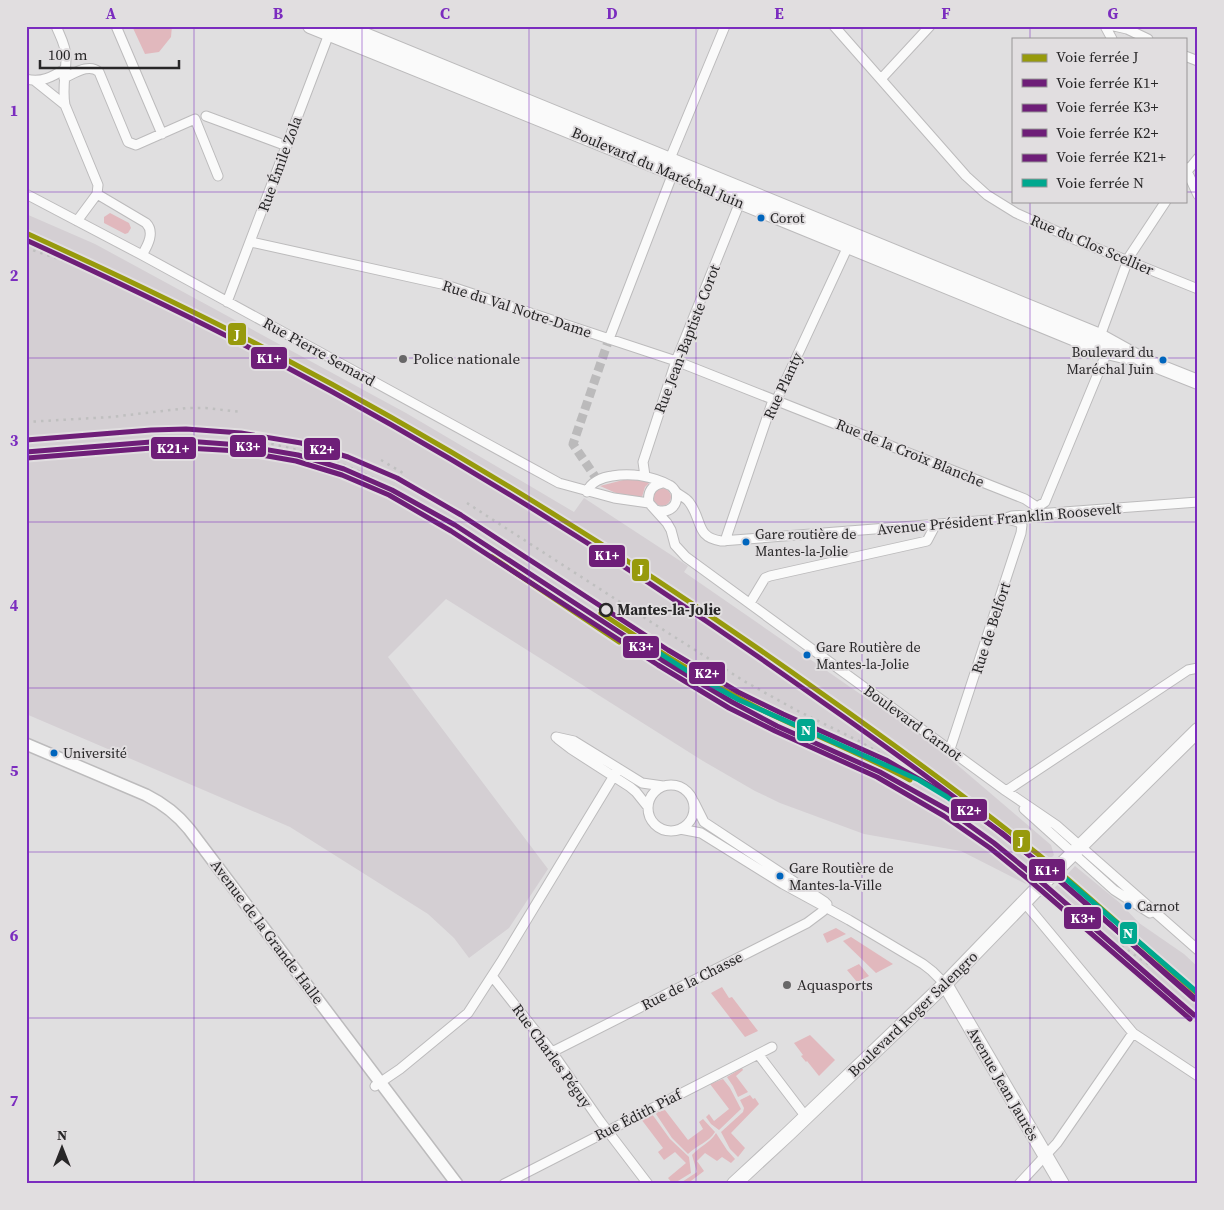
<svg xmlns="http://www.w3.org/2000/svg" width="1224" height="1210" font-family="'Source Serif 4',serif">
<rect width="100%" height="100%" fill="#e0dfe0"/>
<path fill="#d4cfd3" d="M26,214l69,30 311,169 168,99 10,-14 104,68 -4,6 250,173 117,100 3,10 -28,29 -65,-33 -97,-17 -84,-31 -25,-12 -52,-30 -257,-162 -58,58 160,212 -39,59 -40,30 -15,-20 -26,-24 -138,-87 -264,-113z
M1075,866l45,37 19,20 45,31 14,13v58l-152,-128z"/>
<path fill="#e1b8bd" d="M132,26h40l-1,11 -12,15 -14,2z
M110,213l19,10 2,5 -3,5 -3,1 -21,-11v-6z
M627,479h9l14,3 -5,5 -3,10 -26,-4 -16,-7z
M653 497a9 9 0 1 1 18 0a9 9 0 1 1-18 0Z
M836,928l10,6 -19,9 -4,-9z
M851,937l42,27 -17,9 -33,-32z
M859,964l10,12 -12,6 -10,-12z
M722,987l7,11 3,-1 26,34 -13,6 -34,-44z
M810,1035l25,25 -16,16 -12,-15 -1,1 -5,-6 2,-1 -9,-12z
M742,1068l1,2 -7,6 12,16 -10,5 -5,-11 -6,-9z
M723,1079l7,9 11,21 -22,21 -8,-6 -5,-7 3,-3 5,7 15,-12 -19,-25z
M750,1095l3,4 2,-1 4,6 -28,29 14,15 -7,9 -8,-8 -9,-17 22,-20 1,-4 -4,-8z
M665,1110l23,30 15,-11 -4,-7 4,-3 12,13c-6,10 -18,13 -27,22l-16,-16 -16,-24 -1,-1z
M652,1114l18,25 19,18 2,16 -18,11 -5,-6 18,-15 -11,-11 -11,8 -6,-8 5,-4 -22,-29z
M716,1133l11,17 8,9 -4,4 -9,-6 -5,4 -12,-8 -8,8 7,10 -17,13h-8l18,-12 -5,-17c8,-9 18,-12 24,-22z"/>
<g fill="none" stroke-linecap="round" stroke-linejoin="round">
<path stroke="#bbbabb" stroke-width="9" stroke-dasharray="9 4.5" stroke-linecap="butt" d="M598,481l-25,-37 36,-105"/>
<defs>
<path id="minor" d="M56,26c4,10 10,20 10,31 0,16 -4,32 -1,48l33,80 -1,9
M116,26l46,108
M834,26l132,150 21,19 29,18 60,27 122,49
M1105,26l7,13
M1114,26l13,3 21,10
M1185,56l13,5
M64,78c11,-5 25,-15 35,-6l29,70 8,3 59,-26 23,57
M26,79c15,4 26,-2 39,-10
M881,79l49,-53
M35,81l30,24
M206,116l81,30
M1185,167l13,28
M1185,174l13,-16
M26,194l116,61 417,228 55,15 35,5
M97,194l49,29c9,9 2,22 -4,32
M77,221l20,-27
M251,242l195,43 230,76 349,138 12,8v7
M227,302l105,-276
M609,339l64,-166 -4,-12 56,-135
M1099,339l30,-82 37,-56
M645,476l-2,-14 33,-101 64,-159
M662,483c-10,2 -15,9 -13,20l18,20 4,7 4,15 11,12 320,234 50,34 142,125
M587,492c3,-10 16,-15 25,-16 19,-3 40,0 57,9 4,1 5,5 8,8 4,3 9,5 12,9 14,18 6,35 32,39l282,-22 9,-3 25,-2 161,-12
M1037,507l8,-5 64,-155
M656,510c13,4 23,-4 20,-18
M725,541l47,-138 6,-6 72,-155
M750,603l15,-25 5,-2 157,-35 9,-17
M556,737l18,4 68,42 21,3
M558,739l13,10 59,38 6,5 12,15
M950,749l71,-216 1,-8 -4,-3 -11,-3
M648 808a23 23 0 1 1 46 0a23 23 0 1 1-46 0Z
M1006,791l182,-121 10,-2
M694,802l10,20 121,80
M1024,809l90,81 36,23
M680,829l21,4 82,51 66,36 74,44 9,7 13,13
M1024,902l109,131 65,43
M492,976l60,76 48,69 48,63
M552,1052l255,-129 16,-12 4,-7
M758,1054l48,63
M375,1086l25,-17 68,-56 33,-51 117,-193
M504,1184l268,-137
M1019,1184l38,-41 76,-110"/>
<path id="tertiary" d="M26,744l120,51c18,9 31,19 43,34l268,355"/>
<path id="secondary" d="M310,26l363,147 67,29 367,150 21,5
M343,26l757,310 45,25 53,21
M945,984l117,200
M734,1184l54,-50 157,-150 90,-93 163,-161"/>
</defs>
<use href="#minor" stroke="#bcbbbc" stroke-width="11"/>
<use href="#tertiary" stroke="#bcbbbc" stroke-width="14"/>
<use href="#secondary" stroke="#bcbbbc" stroke-width="16"/>
<use href="#minor" stroke="#fafafa" stroke-width="9"/>
<use href="#tertiary" stroke="#fafafa" stroke-width="11"/>
<use href="#secondary" stroke="#fafafa" stroke-width="14"/>
<path stroke="#bfbfbf" stroke-width="2.5" stroke-dasharray="2.5 5" stroke-linecap="butt" d="M26,248c80,26 157,60 232,96
M26,422l85,-5 77,-9h18l35,4
M264,442c31,7 62,15 92,28 49,21 92,57 136,87
M381,460l22,13
M467,503l184,119 93,59 52,29 63,31 24,14 83,59
M1042,887l12,11 144,122
M1115,942l83,55"/>
<defs>
<path id="rail-1" d="M26,233c83,38 166,77 248,120 191,101 374,216 550,342 72,51 145,104 215,160 54,44 105,93 159,139
M492,557l127,85
M601,613c51,34 102,67 157,95 50,25 103,45 152,72"/>
<path id="rail-2" d="M26,240c83,38 166,77 247,120 190,100 373,216 548,341 73,51 145,103 214,159 55,44 105,93 159,139"/>
<path id="rail-3" d="M26,452l125,-10 35,-1 54,4 58,10 46,14 48,21 63,35 207,135 70,42 45,24 103,46 68,38 46,33 38,31 162,141"/>
<path id="rail-4" d="M26,440l125,-10 35,-1 55,4 60,10 47,14 49,21 64,37 207,135 70,42 45,22 103,46 69,40 47,33 38,31 158,137"/>
<path id="rail-5" d="M27,458l125,-10h34l53,3 57,10 46,14 47,20 62,36 207,134 71,43 46,23 102,46 67,39 46,32 38,31 162,140"/>
<path id="rail-6" d="M639,640l50,32 50,28 180,80 28,17 27,20
M1059,873l139,120"/>
</defs>
<use href="#rail-1" stroke="#e1dee0" stroke-width="9"/>
<use href="#rail-2" stroke="#e1dee0" stroke-width="9"/>
<use href="#rail-3" stroke="#e1dee0" stroke-width="9"/>
<use href="#rail-4" stroke="#e1dee0" stroke-width="9"/>
<use href="#rail-5" stroke="#e1dee0" stroke-width="9"/>
<use href="#rail-6" stroke="#e1dee0" stroke-width="9"/>
<use href="#rail-1" stroke="#979a0c" stroke-width="5"/>
<use href="#rail-2" stroke="#6e1e78" stroke-width="5"/>
<use href="#rail-3" stroke="#6e1e78" stroke-width="5"/>
<use href="#rail-4" stroke="#6e1e78" stroke-width="5"/>
<use href="#rail-5" stroke="#6e1e78" stroke-width="5"/>
<use href="#rail-6" stroke="#00a88f" stroke-width="5"/>
</g>
<path fill="none" stroke="#7b2cbf" stroke-width="1" stroke-opacity="0.55" d="M194,26v1158M362,26v1158M529,26v1158M696,26v1158M862,26v1158M1030,26v13M26,192h987M1185,192h13M1030,201v983M26,358h1172M26,522h1172M26,688h1172M26,852h1172M26,1018h1172"/>
<g fill="#0065bd" stroke="#e1dee0" stroke-width="2">
<circle cx="761" cy="218" r="4.5"/>
<circle cx="1163" cy="360" r="4.5"/>
<circle cx="746" cy="542" r="4.5"/>
<circle cx="807" cy="655" r="4.5"/>
<circle cx="54" cy="753" r="4.5"/>
<circle cx="780" cy="876" r="4.5"/>
<circle cx="1128" cy="906" r="4.5"/>
</g>
<g fill="#686768" stroke="#e1dee0" stroke-width="2">
<circle cx="403" cy="359" r="5"/>
<circle cx="787" cy="985" r="5"/>
</g>
<circle fill="#e1dee0" stroke="#282728" stroke-width="2.5" cx="606" cy="610" r="6"/>
<g text-anchor="middle" stroke-width="4" stroke-linejoin="round" paint-order="stroke">
<g font-size="14" fill="#282728" stroke="#e1dee0" text-anchor="start">
<text x="770" y="223">Corot</text>
<text x="1154" y="357" text-anchor="end">Boulevard du<tspan x="1154" dy="17">Maréchal Juin</tspan></text>
<text x="755" y="539">Gare routière de<tspan x="755" dy="17">Mantes-la-Jolie</tspan></text>
<text x="816" y="652">Gare Routière de<tspan x="816" dy="17">Mantes-la-Jolie</tspan></text>
<text x="63" y="758">Université</text>
<text x="789" y="873">Gare Routière de<tspan x="789" dy="17">Mantes-la-Ville</tspan></text>
<text x="1137" y="911">Carnot</text>
</g>
<g font-size="15" fill="#282728" stroke="#e1dee0">
<text transform="translate(280 164) rotate(-70)" y="5">Rue Émile Zola</text>
<text transform="translate(658 168) rotate(23)" y="5">Boulevard du Maréchal Juin</text>
<text transform="translate(1092 245) rotate(23)" y="5">Rue du Clos Scellier</text>
<text transform="translate(517 309) rotate(18)" y="5">Rue du Val Notre-Dame</text>
<text transform="translate(687 339) rotate(-69)" y="5">Rue Jean-Baptiste Corot</text>
<text transform="translate(319 352) rotate(29)" y="5">Rue Pierre Semard</text>
<text transform="translate(783 386) rotate(-65)" y="5">Rue Planty</text>
<text transform="translate(910 453) rotate(22)" y="5">Rue de la Croix Blanche</text>
<text transform="translate(999 519) rotate(-5)" y="5">Avenue Président Franklin Roosevelt</text>
<text transform="translate(991 628) rotate(-72)" y="5">Rue de Belfort</text>
<text transform="translate(913 723) rotate(36)" y="5">Boulevard Carnot</text>
<text transform="translate(267 932) rotate(53)" y="5">Avenue de la Grande Halle</text>
<text transform="translate(692 981) rotate(-27)" y="5">Rue de la Chasse</text>
<text transform="translate(913 1014) rotate(-44)" y="5">Boulevard Roger Salengro</text>
<text transform="translate(552 1056) rotate(54)" y="5">Rue Charles Péguy</text>
<text transform="translate(1003 1084) rotate(60)" y="5">Avenue Jean Jaurès</text>
<text transform="translate(638 1115) rotate(-27)" y="5">Rue Édith Piaf</text>
</g>
<g font-size="15" fill="#282728" stroke="#e1dee0" text-anchor="start">
<text x="413" y="364">Police nationale</text>
<text x="797" y="990">Aquasports</text>
</g>
<g font-size="15" font-weight="bold" fill="#282728" stroke="#e1dee0" text-anchor="start">
<text x="617" y="615">Mantes-la-Jolie</text>
</g>
</g>
<g stroke="#e1dee0" stroke-width="2">
<rect x="227" y="322" width="20" height="24" rx="5" fill="#979a0c"/>
<rect x="250" y="346" width="38" height="24" rx="5" fill="#6e1e78"/>
<rect x="229" y="434" width="38" height="24" rx="5" fill="#6e1e78"/>
<rect x="150" y="436" width="47" height="24" rx="5" fill="#6e1e78"/>
<rect x="303" y="437" width="38" height="24" rx="5" fill="#6e1e78"/>
<rect x="588" y="544" width="38" height="24" rx="5" fill="#6e1e78"/>
<rect x="631" y="558" width="19" height="24" rx="5" fill="#979a0c"/>
<rect x="622" y="635" width="38" height="24" rx="5" fill="#6e1e78"/>
<rect x="688" y="661" width="38" height="24" rx="5" fill="#6e1e78"/>
<rect x="796" y="718" width="20" height="24" rx="5" fill="#00a88f"/>
<rect x="950" y="798" width="38" height="24" rx="5" fill="#6e1e78"/>
<rect x="1012" y="829" width="19" height="24" rx="5" fill="#979a0c"/>
<rect x="1028" y="858" width="38" height="24" rx="5" fill="#6e1e78"/>
<rect x="1063" y="906" width="39" height="24" rx="5" fill="#6e1e78"/>
<rect x="1119" y="921" width="19" height="24" rx="5" fill="#00a88f"/>
</g>
<g font-size="14" text-anchor="middle" font-weight="bold" fill="#fff">
<text x="237" y="339">J</text>
<text x="269" y="363">K1+</text>
<text x="248" y="451">K3+</text>
<text x="173" y="453">K21+</text>
<text x="322" y="454">K2+</text>
<text x="607" y="560">K1+</text>
<text x="641" y="574">J</text>
<text x="641" y="651">K3+</text>
<text x="707" y="678">K2+</text>
<text x="806" y="735">N</text>
<text x="969" y="815">K2+</text>
<text x="1021" y="846">J</text>
<text x="1047" y="875">K1+</text>
<text x="1083" y="923">K3+</text>
<text x="1128" y="938">N</text>
</g>
<rect width="1224" height="1210" fill="none" stroke="#e1dee0" stroke-width="55"/>
<rect x="1012" y="38" width="175" height="165" fill="#e1dee0" stroke="#979596"/>
<rect x="1022" y="54" width="25" height="8" fill="#979a0c" stroke="#979596"/>
<text x="1056" y="62" font-size="15" fill="#282728">Voie ferrée J</text>
<rect x="1022" y="79" width="25" height="8" fill="#6e1e78" stroke="#979596"/>
<text x="1056" y="88" font-size="15" fill="#282728">Voie ferrée K1+</text>
<rect x="1022" y="104" width="25" height="8" fill="#6e1e78" stroke="#979596"/>
<text x="1056" y="112" font-size="15" fill="#282728">Voie ferrée K3+</text>
<rect x="1022" y="129" width="25" height="8" fill="#6e1e78" stroke="#979596"/>
<text x="1056" y="138" font-size="15" fill="#282728">Voie ferrée K2+</text>
<rect x="1022" y="154" width="25" height="8" fill="#6e1e78" stroke="#979596"/>
<text x="1056" y="162" font-size="15" fill="#282728">Voie ferrée K21+</text>
<rect x="1022" y="179" width="25" height="8" fill="#00a88f" stroke="#979596"/>
<text x="1056" y="188" font-size="15" fill="#282728">Voie ferrée N</text>
<g transform="translate(62 1148)" stroke="#e1dee0" stroke-width="4" paint-order="stroke">
<path d="M0-4L9 19L0 12L-9 19Z" fill="#282728"/>
<text y="-8" font-size="14" font-weight="bold" text-anchor="middle" fill="#282728">N</text>
</g>
<path d="M40 60v8h139v-8" fill="none" stroke="#282728" stroke-width="2.5"/>
<text x="48" y="60" font-size="15" fill="#282728" stroke="#e1dee0" stroke-width="4" paint-order="stroke">100 m</text>
<rect x="28" y="28" width="1168" height="1154" fill="none" stroke="#7b2cbf" stroke-width="2"/>
<g font-size="16" text-anchor="middle" font-weight="bold" fill="#7b2cbf">
<text x="111" y="19">A</text>
<text x="278" y="19">B</text>
<text x="445" y="19">C</text>
<text x="612" y="19">D</text>
<text x="779" y="19">E</text>
<text x="946" y="19">F</text>
<text x="1113" y="19">G</text>
<text x="14" y="116">1</text>
<text x="14" y="281">2</text>
<text x="14" y="446">3</text>
<text x="14" y="611">4</text>
<text x="14" y="776">5</text>
<text x="14" y="941">6</text>
<text x="14" y="1106">7</text>
</g>
</svg>
